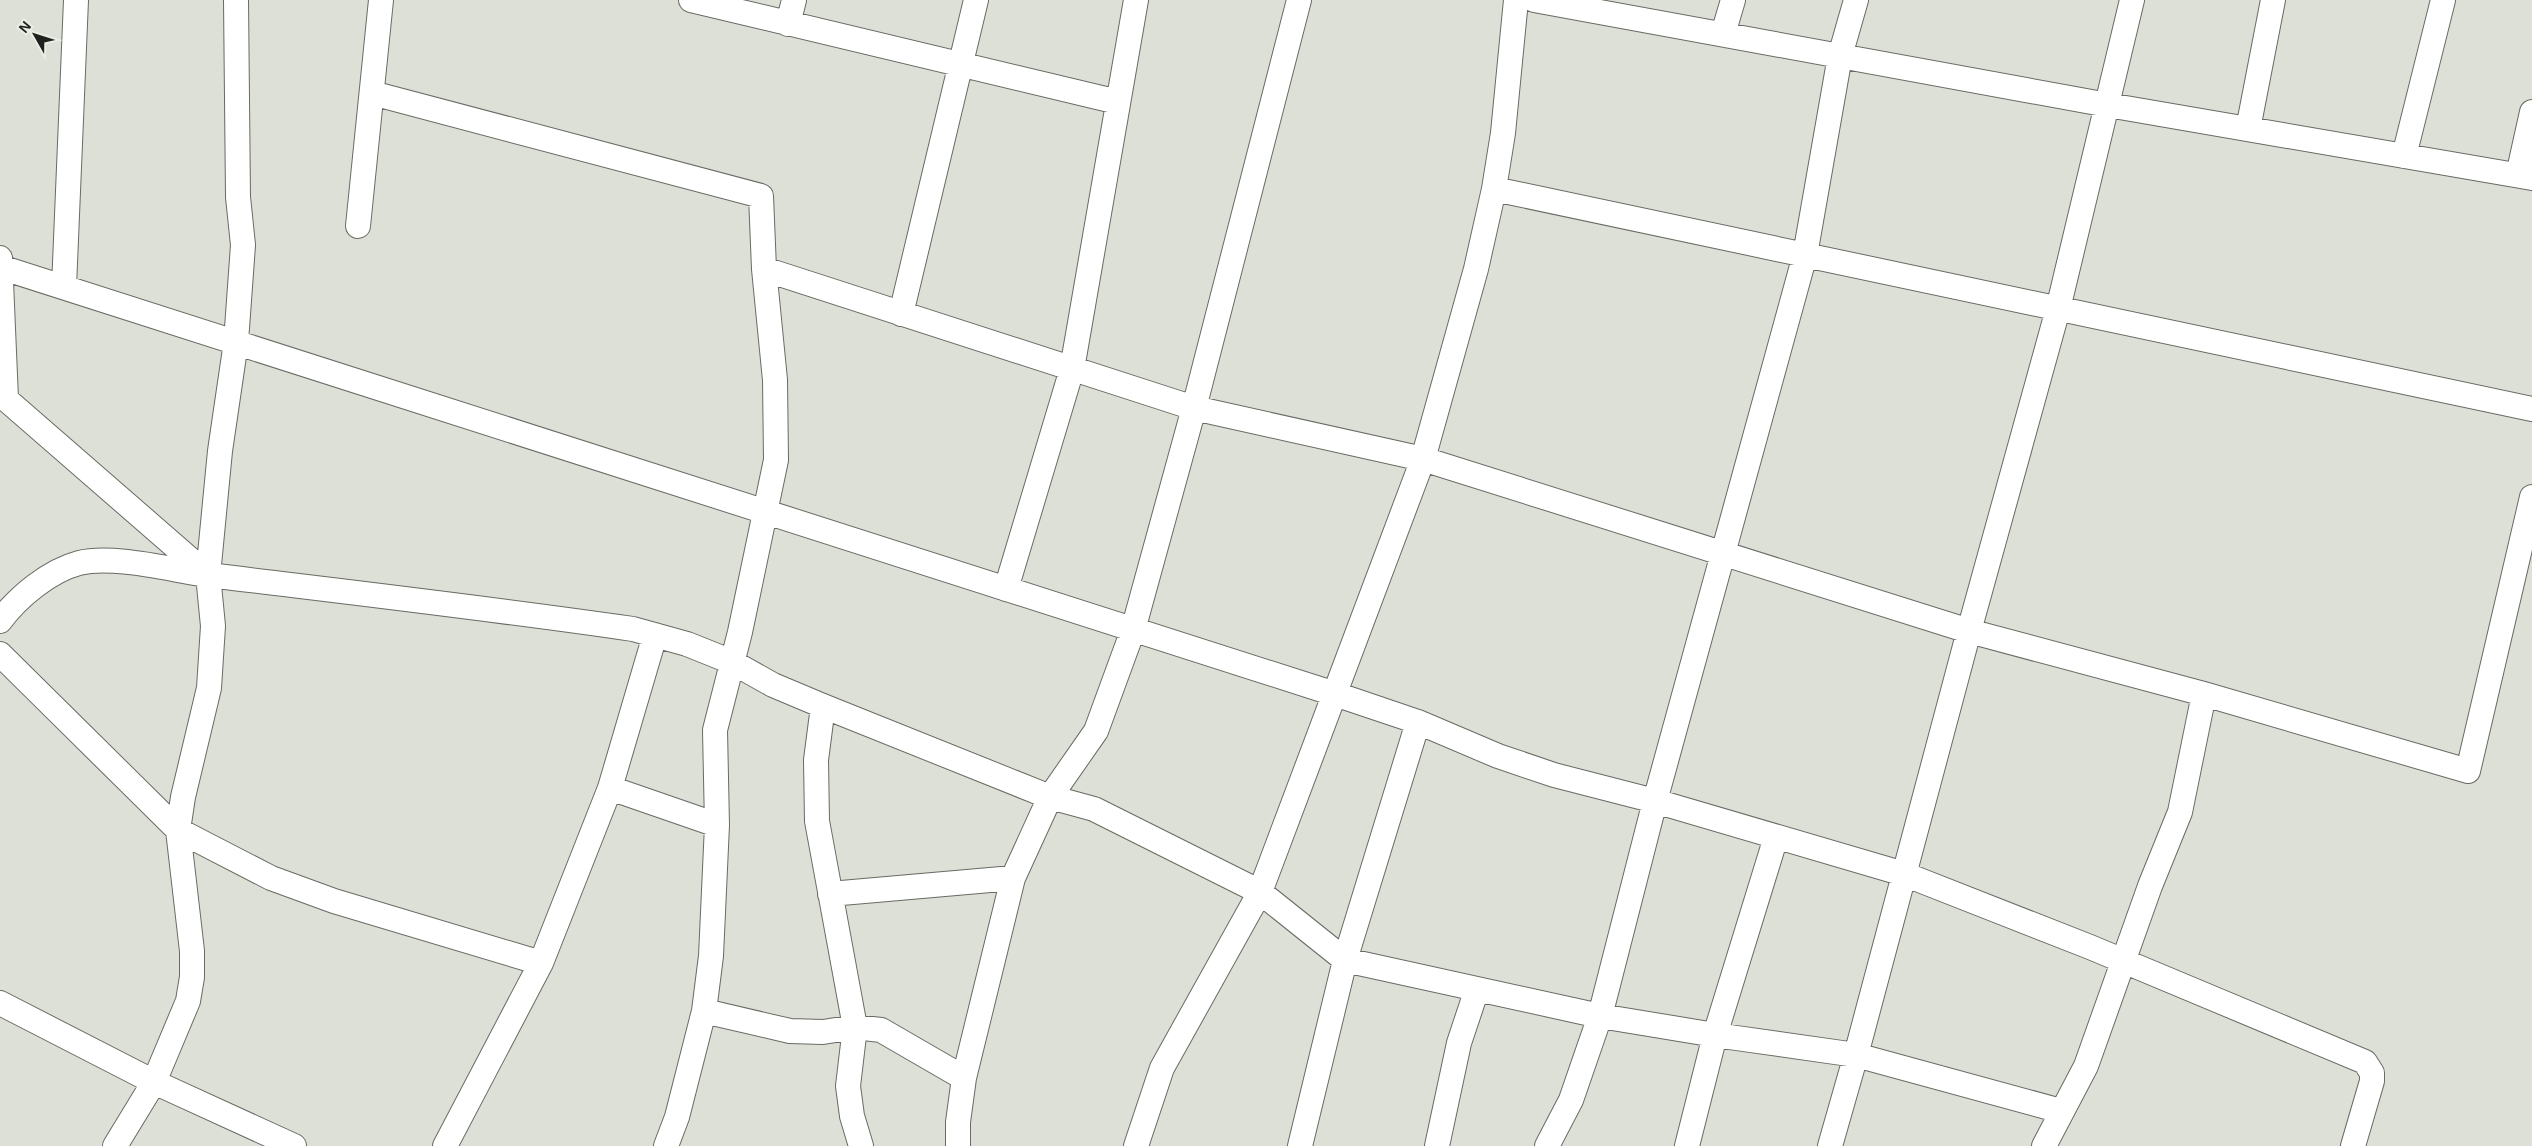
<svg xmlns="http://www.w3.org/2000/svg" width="2532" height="1146" font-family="Helvetica,sans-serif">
<rect width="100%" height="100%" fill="#dce0d7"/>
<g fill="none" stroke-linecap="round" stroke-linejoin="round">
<defs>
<path id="street" d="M691,0l427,102
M1534,0l574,105 424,73
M788,24l6,-24
M1723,34l10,-34
M372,93l389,103 3,73 11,111 1,80 -36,172 -25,98 2,95 -6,131 -7,55 -27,106 -11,29
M2248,129l25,-129
M2404,156l39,-156
M2518,175l14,-63
M1494,189l1038,220
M358,226l23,-226
M0,258l6,141
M0,267l1335,427 83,28 80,34 56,19 101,26 249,73 186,73 275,115 7,11v8l-19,65
M764,269l430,139 229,51 546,172 235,63 264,77 64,-274
M64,287l12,-287
M901,314l75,-314
M0,394l208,181
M1006,589l66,-220 64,-369
M0,621c18,-24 49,-50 79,-58 37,-9 99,9 138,13 139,17 278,33 416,53l54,15 45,18 41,23 50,21 227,91 44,12 166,83 85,68 255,56 115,19 141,20 205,56
M0,654l178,176 93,48 63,23 207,62
M823,706l-7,54 1,61 38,206 -7,59 4,30 9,30
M610,788l107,37
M830,894l183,-16
M0,1003l154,79 140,64
M704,1011l86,20 33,1 32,-5 26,3 83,48
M115,1146l39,-64 34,-81 4,-24v-26l-14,-121 5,-33 26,-109 4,-62 -5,-51 12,-124 16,-109 7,-97 -5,-48 -2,-197
M445,1146l96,-183 69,-175 45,-153
M958,1146v-24l6,-44 49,-200 37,-81 46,-66 37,-101 61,-222 105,-408
M1136,1146l26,-78 98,-176 163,-433 53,-190 18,-80 9,-56 13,-133
M1300,1146l45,-186 73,-238
M1437,1146l22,-103 18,-54
M1547,1146l24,-46 29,-84 55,-215 150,-546 35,-199 16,-56
M1687,1146l28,-111 61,-198
M1830,1146l26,-91 113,-424 89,-322 74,-309
M2044,1146l42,-80 64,-180 30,-74 24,-118"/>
</defs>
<use href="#street" stroke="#686b63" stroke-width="26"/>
<use href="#street" stroke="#fff" stroke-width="24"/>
</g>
<g transform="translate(35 35) rotate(309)" stroke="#e9ede4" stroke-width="4" paint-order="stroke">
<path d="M0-4L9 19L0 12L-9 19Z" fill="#20211e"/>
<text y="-8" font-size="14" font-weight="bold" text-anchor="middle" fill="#20211e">N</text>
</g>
</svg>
